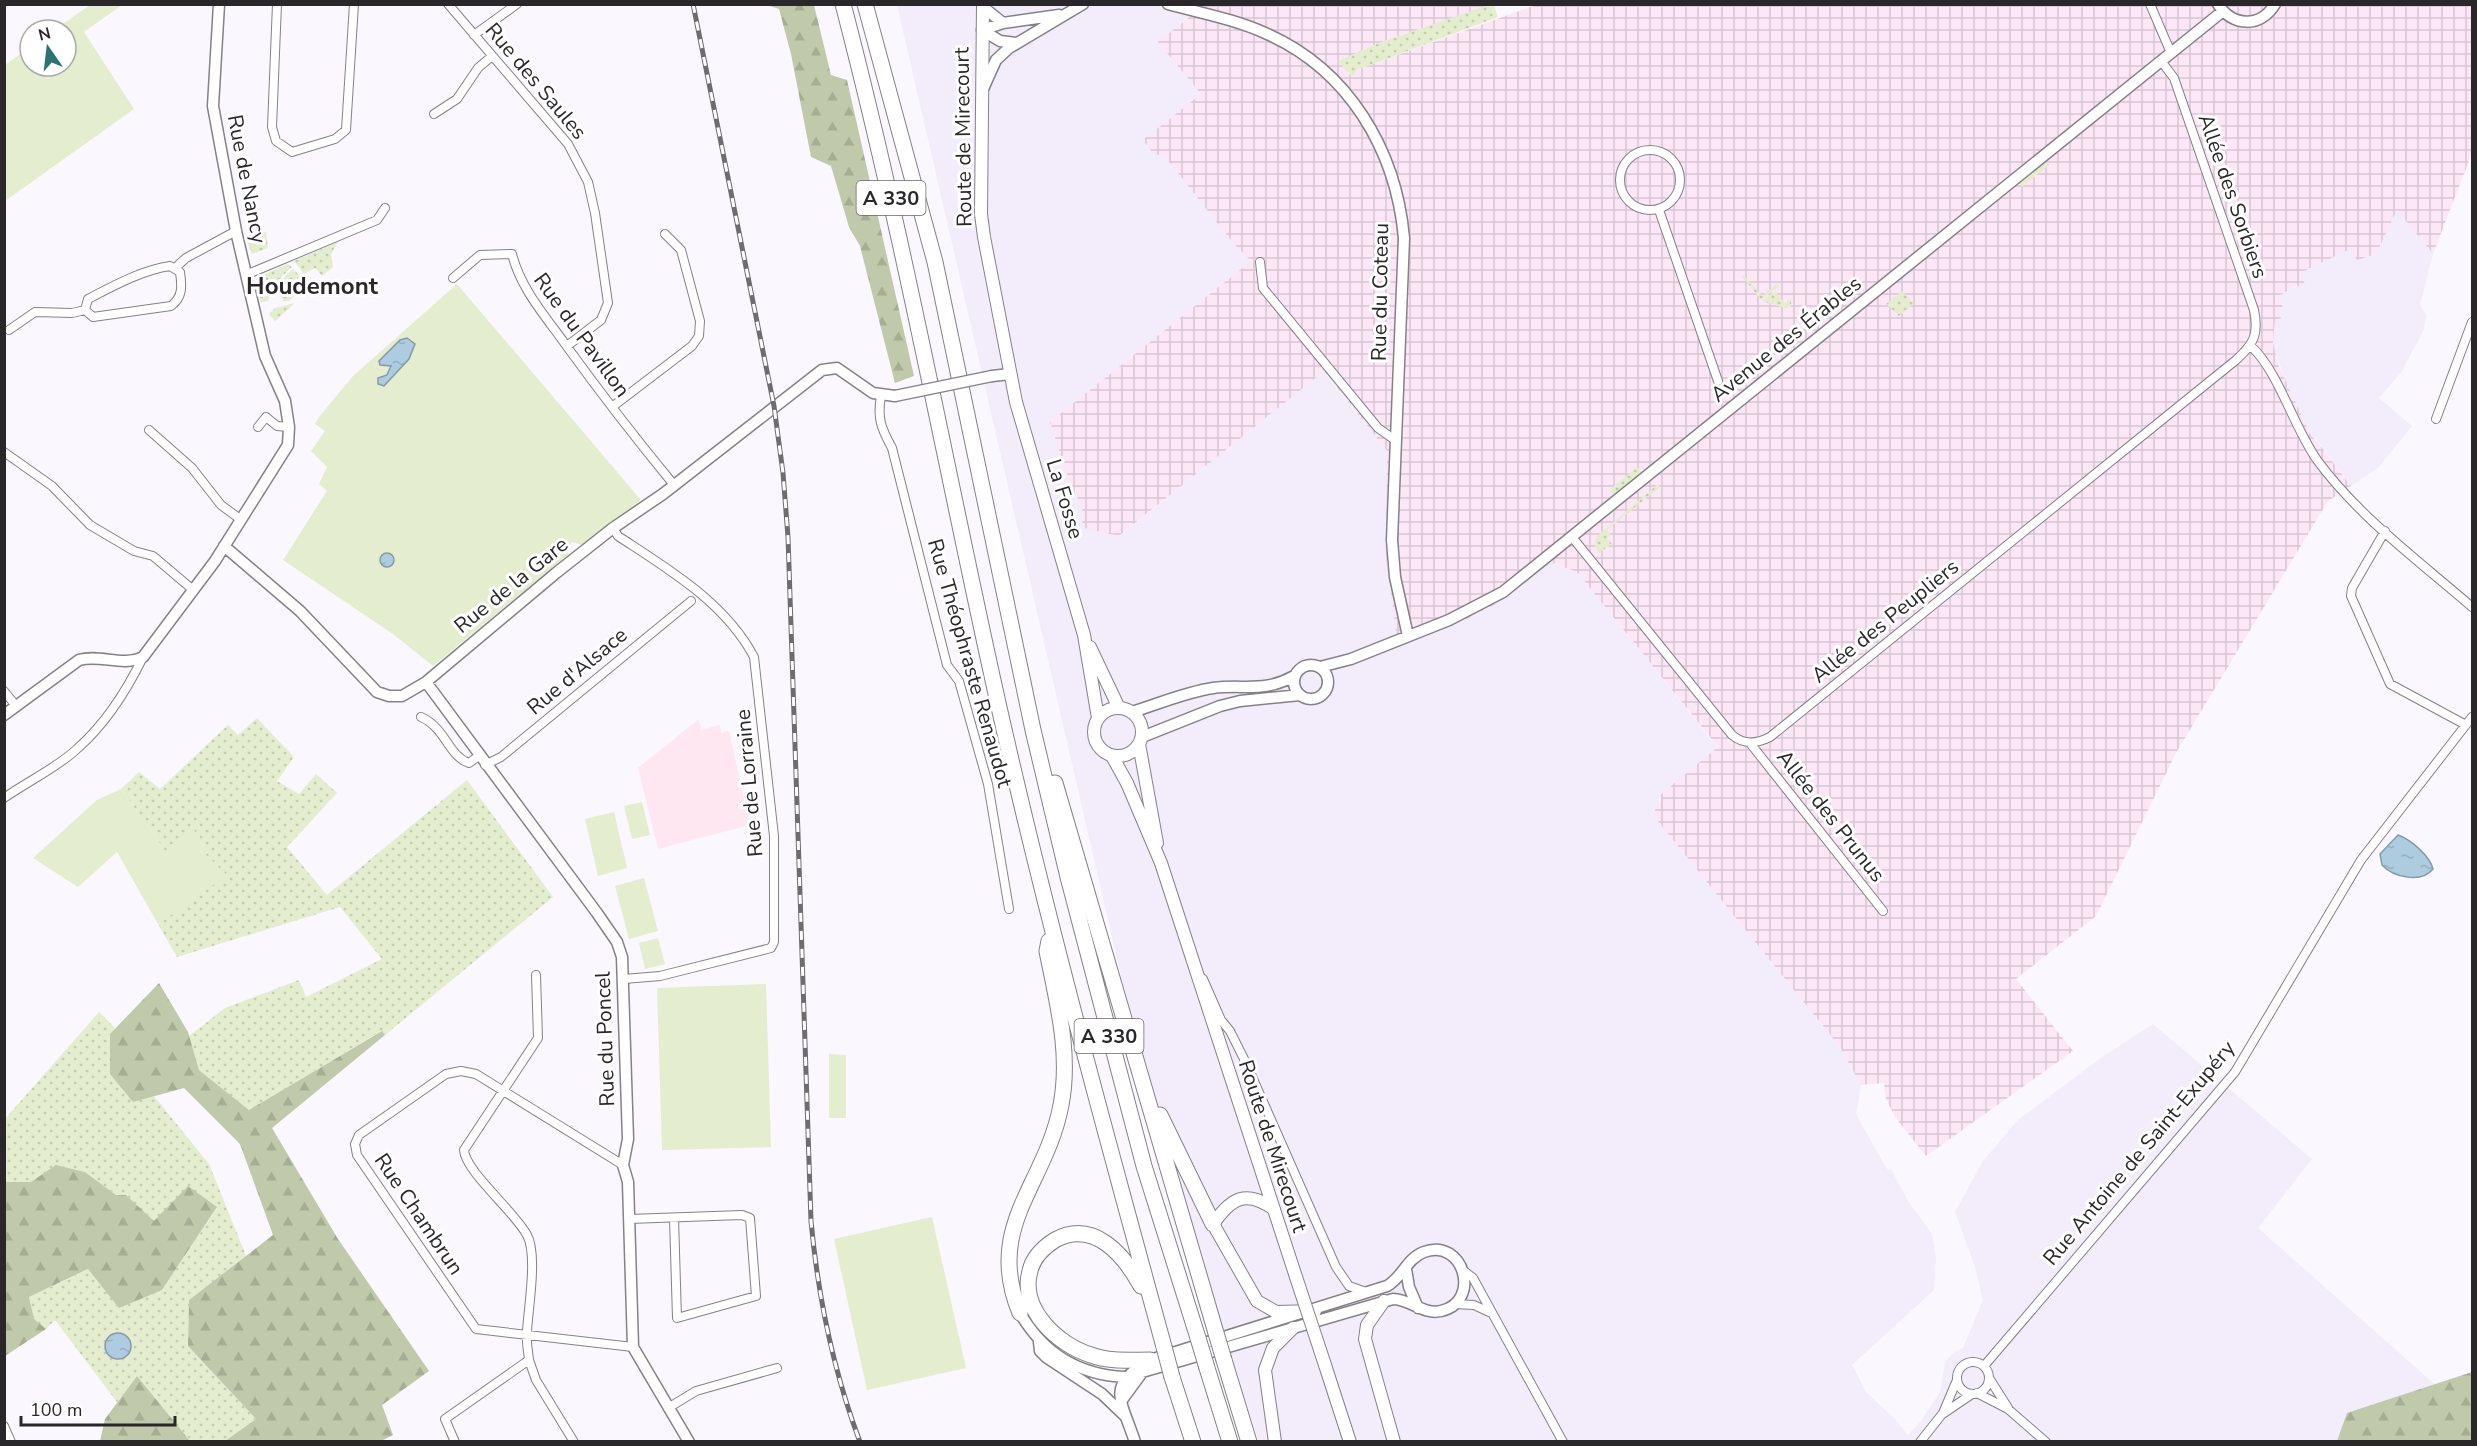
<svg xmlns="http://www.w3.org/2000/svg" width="2477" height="1446" font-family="'Nunito Sans',sans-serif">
<defs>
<pattern id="industrial-grid" width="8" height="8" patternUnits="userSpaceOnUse" patternTransform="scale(1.5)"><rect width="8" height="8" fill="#fce7f7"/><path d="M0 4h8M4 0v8" fill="none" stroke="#d8c6d4"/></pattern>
<pattern id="grass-dots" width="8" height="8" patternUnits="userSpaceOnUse" patternTransform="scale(1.5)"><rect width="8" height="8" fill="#e4edce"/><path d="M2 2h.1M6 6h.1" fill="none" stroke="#c4cbb1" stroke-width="1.8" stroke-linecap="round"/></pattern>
<pattern id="forest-firs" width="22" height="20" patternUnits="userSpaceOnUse" patternTransform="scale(1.5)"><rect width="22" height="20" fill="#c0c9aa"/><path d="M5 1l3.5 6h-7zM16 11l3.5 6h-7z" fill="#a5ad92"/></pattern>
<pattern id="water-ripples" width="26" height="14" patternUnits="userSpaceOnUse" patternTransform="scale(1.5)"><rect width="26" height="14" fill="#adccdf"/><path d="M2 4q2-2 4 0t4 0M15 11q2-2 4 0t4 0" fill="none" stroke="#95afc0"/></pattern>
</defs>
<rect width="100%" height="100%" fill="#faf7ff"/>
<path fill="#f3ecfb" d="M1196,4l7,2 -27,21 25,67 -39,59 72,91 17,17 -201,161 33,90 -2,4 39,20 203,-165 64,80 -1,107 13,87 66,-25 29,-15 56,-43 27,10 141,176 -58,47 -4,24 184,228 21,38 -5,29 25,45 7,11 3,-1 17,32 24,33 4,24 -2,32 -82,75 14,27 29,27 13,16 13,-14 19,-29 5,-30 9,-10 9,-4 20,-48 -8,-33 -20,-55 28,-51 35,-41 80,-60 55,-36 159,135 -54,69 181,160 -45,53h-1135l-22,-61 -107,-365 -233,-1010z
M2397,209l36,45 -13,51 6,10 -2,14 -22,42 -23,27 33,28 -34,42 -27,18 -33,-45 -7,-5 -13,-23 -25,-66 2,-27 4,-24 19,-11 2,-12z"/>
<path fill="url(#industrial-grid)" d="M1196,5h295l-112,38 -40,18 13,16 4,-7 180,-65h936v148l-39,101 -36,-44 -21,44 -19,6 -7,-11 -50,24 5,11 -6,3 -2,-2 -18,11 4,12 -5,2 3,8 -6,2 -2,23 5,21 33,72 6,5 34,45 -23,15 -151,250 -81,165 -80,63 57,72 -147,105 -31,-39 -9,-18 -2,-16 -23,2 -21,-38 -184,-228 -1,-9 6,-11 -1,-4 58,-48 -141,-175 -27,-10 -56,43 -29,15 -67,25 -12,-87 1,-107 -63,-80 -205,165 -35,-8 -3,-12 2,-4 -6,-15 -3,-2 -24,-73 201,-161 -17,-17 -72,-91 -7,3 -12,-16 58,-46 -43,-52 44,-35z"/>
<path fill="#ffe7f2" d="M699,719l2,11 19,-5 1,8 8,-2 21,94 -92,24 -20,-81z"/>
<path fill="url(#grass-dots)" d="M1491,4l3,1 4,12 -141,53 -5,7 -14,-16 41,-18z
M2045,161l4,4 -27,22 -3,-4z
M266,232l2,16 -16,6 -7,-17z
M338,242l-7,12 2,13 -11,9 -7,-8 -11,6 -10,-13z
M288,264l4,3 -11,10 -4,15 -6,1 -3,8 -7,1 -3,-16 4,-5 1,-6z
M293,269l8,8 -8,10 5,6 -9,8h-6c-4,-16 -3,-21 10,-32z
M1744,275l18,21 15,-12 2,2 -18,14 -19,-24z
M1775,291l10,12 6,-5v9l-6,1 -23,-7z
M1902,291l12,13 -15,12 -13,-12z
M295,303l-20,18 -6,-7 6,-6z
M1637,467l5,6 -28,23 -5,-6z
M1658,484l2,3 -53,43 4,5 -4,3 5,6 -13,9 -4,-7 1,-9z
M257,718l37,39 -17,24 22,13 17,-20 21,19 -50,54 40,48 140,-115 86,117 -168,138 -4,-4 -132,79 -50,-40 -10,-34 36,-28 74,-28 7,17 76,-38 -42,-52 -163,50 -19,-33 68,-49 -21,-21 4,-3 -43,1 -45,-63 18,-17 21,17 68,-64 10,10z
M99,1012l16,16 -5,6 23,68 21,-6 55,68 37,92 -57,44 -1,46 68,73 -31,22h-35l-53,-65 -20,26 -62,-82 -9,9 -12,-9 -5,-23 60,-28 73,21 55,-82 -63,14 -28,-27h-10l-31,-23 -28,-7 -26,17h-26v-63z"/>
<path fill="url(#forest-firs)" d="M767,5h47l17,70 16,5 67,296 -19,7 -35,-137 -11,-19 -18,-61 -20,-9 -20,-103 -12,-45z
M159,983l29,49 11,38 50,40 133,-79 3,4 -113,93 66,111 91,132 -47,34 11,30 -12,6h-156l31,-22 -68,-73 1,-46 84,-65 -33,-91 -56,-56 -51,14 -23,-28v-40z
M56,1165l29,7 31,23h10l28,26 34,-35 29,21 -55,83 -43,18 -31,-39 -59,28 5,22 12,10 -41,27v-174h26z
M2472,1372v69h-135l10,-28z
M137,1376l53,65h-90l5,-22z"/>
<path fill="#e4edce" d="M90,5h32l-38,27 50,77 -129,92v-136l25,-18v19h36v-36h-12z
M457,284l184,216 -59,45 -10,-3 -5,8 2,4 -136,112 -40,-32 -110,-74 44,-69 -8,-7 8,-17 -16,-16 14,-20 -10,-7 4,-7 34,-41z
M121,789l45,63 28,-22 15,20 -4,4 22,21 -69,49 -41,-72 -39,35 -45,-29 64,-58z
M642,802l8,33 -18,4 -8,-33z
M614,812l13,56 -29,8 -13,-57z
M644,878l14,53 -29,8 -14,-53z
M658,938l7,26 -20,5 -6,-26z
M766,984l5,163 -109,3 -5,-162z
M829,1054l17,1v63h-17z
M932,1217l34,151 -99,22 -33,-151z"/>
<path fill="url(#water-ripples)" stroke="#859aa9" stroke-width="1.5" d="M407,338l8,6 -6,15 -25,27 -6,-2v-6l9,-3 4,-9 -11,-1 -1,-4 21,-21z
M380 560a7 7 0 1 1 14 0a7 7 0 1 1-14 0Z
M2398,835c12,4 32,21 35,34 -12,15 -40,8 -51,-4l-2,-11z
M105 1346a13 13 0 1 1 26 0a13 13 0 1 1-26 0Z"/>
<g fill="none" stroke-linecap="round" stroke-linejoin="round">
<defs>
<path id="minor" d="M277,4l-5,123 4,14 16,11 43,-13 11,-9 8,-126
M448,4l120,140 20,38 7,31 13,90 -7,17 -34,26
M2150,4l21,49
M474,35l43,-31
M434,114l23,-15 21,-31 14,-12
M1620 180a30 30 0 1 1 60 0a30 30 0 1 1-60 0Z
M1659,210l59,171
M1260,262l3,26 115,140 17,12
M170,266l10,6c2,14 3,25 -9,34l-78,11 -8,-7 3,-11c25,-13 54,-29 82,-33z
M176,267l10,-9 50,-27
M248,274l129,-54 8,-12
M453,278l27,-23 32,-1c9,36 35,64 56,94 34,47 69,92 106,137
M9,330l26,-18 37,1 13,-3
M2251,346c29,28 41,78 66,114 42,57 102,101 155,147
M881,396c-4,22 0,32 11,52l55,217 12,16 29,103 21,125
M612,407l80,-61 7,-10 1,-15 -19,-71 -16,-16
M2436,419l36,-97
M258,427l8,-10 11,9 12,1
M149,430l43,38 29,37 19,14
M4,452l48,34 38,39 44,26 19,5 39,33
M613,528l5,8c50,33 107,66 136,121l20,179v106l-3,6 -111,28 -36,3
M2385,531l-33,57 -1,8 39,88 76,41
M1572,537l160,198c12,10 24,9 38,2l466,-377c18,-16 23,-26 18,-50l-80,-232 -13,-17
M4,691l12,15
M421,717c25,11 27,39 48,46l11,-8
M1750,743l133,168
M485,765l16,-8 190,-156
M4,798c24,-17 53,-30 74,-50 27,-24 49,-58 65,-91
M1203,979l18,41 9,11 16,32 90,204 13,19 17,6
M623,1165l-147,-91 -15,-3 -15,3 -87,61 -4,9 2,11 119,174 157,18
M629,1219l113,-4 8,3 6,78 -79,22 -3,-100
M1464,1271l9,7 90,164
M1455,1304l19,1 15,7
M529,1360l7,20 38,62
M1957 1378a16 16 0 1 1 32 0a16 16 0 1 1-32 0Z
M1984,1366l251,-294 126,-212 111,-143
M1989,1378l19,30
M1977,1393l31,16 38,33
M668,1408l28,-17 81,-23
M1944,1413l28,-19
M4,1426l7,16
M455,1442l-10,-23 84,-59c-1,-10 -3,-19 -2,-28 1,-23 11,-77 0,-97 -12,-23 -62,-64 -63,-85l74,-112 -2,-63
M1920,1442l23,-29 14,-33"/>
<path id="tertiary" d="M1168,4c32,9 66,15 97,29 83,36 131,116 139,205l-12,302 3,37 13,59
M2218,4c14,23 43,24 57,0
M983,7l20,16
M982,30l21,-7 56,-8
M982,30l18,11 16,2
M983,89l13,-29 13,-12 74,-44
M992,376l18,-2
M224,546l76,65 77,81 12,4h13l24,-14 130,-109 57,-45 50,-34 159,-124 15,-2 36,25 22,3
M1294 682a17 17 0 1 1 34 0a17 17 0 1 1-34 0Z
M1320,667l31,-8 98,-39 54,-28 720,-581
M426,682l171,231 20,29 5,15 6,182 -5,26 5,17 5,165 56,95
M1132,712c26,-8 54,-20 81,-24 31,-4 51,5 81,-12
M4,715l75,-55c21,-6 44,7 64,-3l72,-96 73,-116 1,-18 -4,-26 -20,-45 -29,-125 -23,-125 6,-102
M1142,737l78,-31 20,-5 60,-6
M1406,1269l3,18 9,21
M1020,1313c23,40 59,62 105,64l268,-78c17,0 30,16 48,12 41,-9 23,-74 -17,-59 -17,6 -22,26 -37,34l-237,74c-45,26 -29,39 -15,82
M1039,1342l1,9 6,6 56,37 23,22
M1122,1400l19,-26"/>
<path id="secondary" d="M983,4l-2,210 3,23 32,165 68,233 14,83
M1090,647l29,61
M1094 732a24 24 0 1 1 48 0a24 24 0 1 1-48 0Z
M1139,744l18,99
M1112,756l15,27 34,80 135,414
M1274,1209c-28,-20 -43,-11 -61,15l44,77 19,11 39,-1
M1384,1301l-17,24 -2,14 29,103
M1325,1365l25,77
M1275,1442l-10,-72 8,-22 20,-20"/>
<path id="motorway" d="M843,4c57,218 98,438 146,658 50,230 113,458 175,685
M865,4l70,258 98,468 35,147 76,289 54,172
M1055,783l161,550
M1160,1115l53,109
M1141,1286c-17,-31 -47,-67 -86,-46 -11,7 -22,17 -25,31 -11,38 28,74 61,84 19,7 39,5 59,5
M1020,1313c-36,-87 26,-128 41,-208 10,-52 -4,-103 -14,-154l2,-10
M1224,1360l25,82
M1207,1368l23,74
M1172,1377l21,65"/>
</defs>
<use href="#minor" stroke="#858188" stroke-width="10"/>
<use href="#tertiary" stroke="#858188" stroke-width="13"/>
<use href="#secondary" stroke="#858188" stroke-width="14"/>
<use href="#motorway" stroke="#858188" stroke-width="17"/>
<use href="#minor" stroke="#fff" stroke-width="8"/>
<use href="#tertiary" stroke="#fff" stroke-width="10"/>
<use href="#secondary" stroke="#fff" stroke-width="12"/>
<use href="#motorway" stroke="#fff" stroke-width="15"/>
<defs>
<path id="rail" d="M693,4l81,402 9,67 5,64 23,684c7,76 22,149 49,221"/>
</defs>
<use href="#rail" stroke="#6e6c70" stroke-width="5"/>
<use href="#rail" stroke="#fff" stroke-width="3" stroke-dasharray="9" stroke-linecap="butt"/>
<defs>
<path id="tertiary-bridge" d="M895,396l97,-20"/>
<path id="secondary-bridge" d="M1296,1277l29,88"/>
<path id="motorway-bridge" d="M1216,1333l8,27
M1198,1338l9,30
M1164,1347l8,30"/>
</defs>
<use href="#tertiary-bridge" stroke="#858188" stroke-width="13" stroke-linecap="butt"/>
<use href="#secondary-bridge" stroke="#858188" stroke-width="14" stroke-linecap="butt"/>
<use href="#motorway-bridge" stroke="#858188" stroke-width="17" stroke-linecap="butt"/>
<use href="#tertiary-bridge" stroke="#fff" stroke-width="10"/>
<use href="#secondary-bridge" stroke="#fff" stroke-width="12"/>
<use href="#motorway-bridge" stroke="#fff" stroke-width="15"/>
</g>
<g text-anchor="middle" stroke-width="6" stroke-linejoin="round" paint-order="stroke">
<g fill="#fff" stroke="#69686a" stroke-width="1.5">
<rect x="856.5" y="181" width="69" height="34" rx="4.5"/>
<rect x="1074.5" y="1019" width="69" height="34" rx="4.5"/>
</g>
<g font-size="20" font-weight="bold" fill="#29272a">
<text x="891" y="205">A 330</text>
<text x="1109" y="1043">A 330</text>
</g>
<g font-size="21" fill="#29272a" stroke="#fff">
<text transform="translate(536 81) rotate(50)" y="7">Rue des Saules</text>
<text transform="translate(963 137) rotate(-91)" y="7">Route de Mirecourt</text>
<text transform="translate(247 179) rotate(79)" y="7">Rue de Nancy</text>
<text transform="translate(2233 196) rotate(71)" y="7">Allée des Sorbiers</text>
<text transform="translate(1380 292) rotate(-89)" y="7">Rue du Coteau</text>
<text transform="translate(582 335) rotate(54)" y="7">Rue du Pavillon</text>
<text transform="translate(1786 339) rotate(-39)" y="7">Avenue des Érables</text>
<text transform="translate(1065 499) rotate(73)" y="7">La Fosse</text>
<text transform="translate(511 585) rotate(-39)" y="7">Rue de la Gare</text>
<text transform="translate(1885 621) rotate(-39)" y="7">Allée des Peupliers</text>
<text transform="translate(970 663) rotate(74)" y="7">Rue Théophraste Renaudot</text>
<text transform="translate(577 671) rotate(-40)" y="7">Rue d'Alsace</text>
<text transform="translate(749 783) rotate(-95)" y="7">Rue de Lorraine</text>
<text transform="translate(1831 816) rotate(52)" y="7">Allée des Prunus</text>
<text transform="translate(605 1039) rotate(-92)" y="7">Rue du Poncel</text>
<text transform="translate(1273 1146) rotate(72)" y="7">Route de Mirecourt</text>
<text transform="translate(2139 1153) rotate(-50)" y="7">Rue Antoine de Saint-Exupéry</text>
<text transform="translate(419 1214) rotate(56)" y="7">Rue Chambrun</text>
</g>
<g font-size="24" font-weight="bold" fill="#29272a" stroke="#fff">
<text x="312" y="294">Houdemont</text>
</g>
</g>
<rect width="2477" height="1446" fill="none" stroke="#29272a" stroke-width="12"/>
<g transform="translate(48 48) rotate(346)"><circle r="28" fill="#ffffff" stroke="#a9a9aa" stroke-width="1.5"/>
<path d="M0-4.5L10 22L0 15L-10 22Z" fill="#2b7470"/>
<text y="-9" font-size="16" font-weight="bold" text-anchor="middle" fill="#29272a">N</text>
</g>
<path d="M21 1416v9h154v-9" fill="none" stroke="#29272a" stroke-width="3"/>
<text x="30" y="1416" font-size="18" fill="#29272a" stroke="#ffffff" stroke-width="4.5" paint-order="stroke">100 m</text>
</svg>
